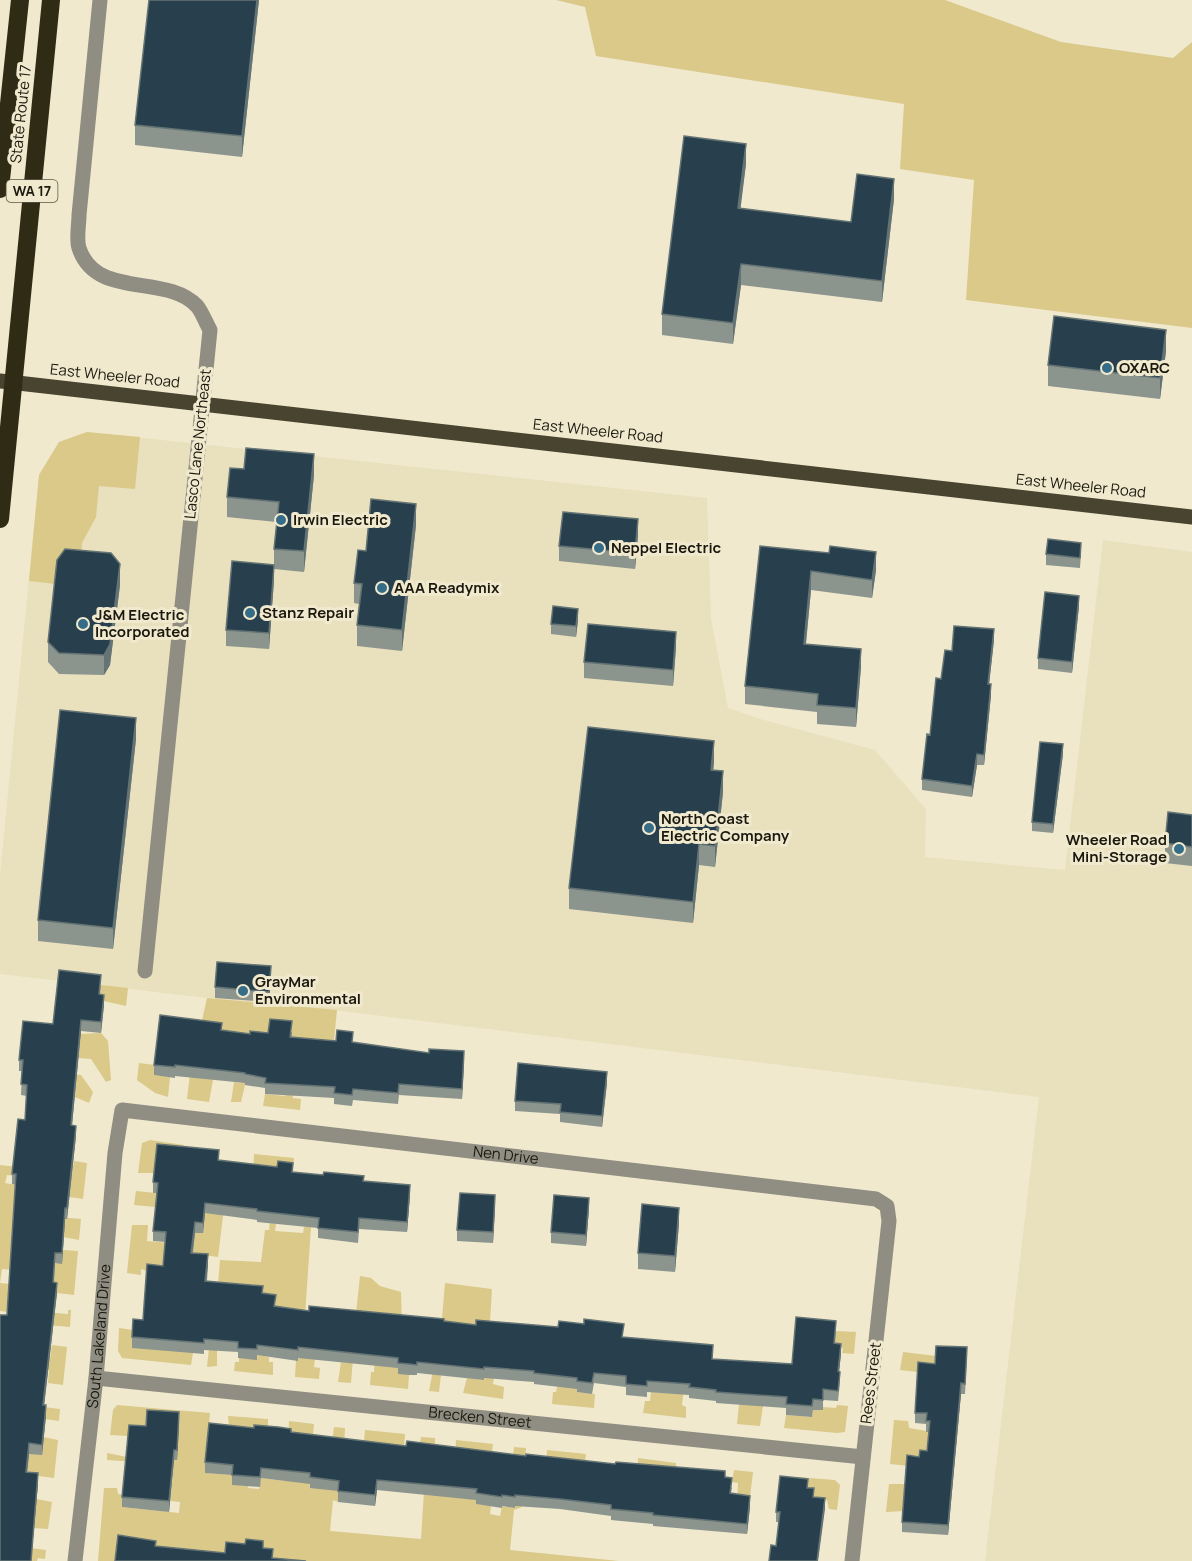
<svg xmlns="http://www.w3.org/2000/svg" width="1192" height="1561" font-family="Manrope,sans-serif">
<rect width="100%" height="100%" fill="#f0e9ce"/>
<path fill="#e9e0bd" d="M87,432l620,66 4,120 17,90 32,11 115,31 51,59 -1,48 140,13 38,-330 89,12v1009h-207l54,-464 -698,-86 -134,-13 -207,-24v-99l39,-400 20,-33z"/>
<path fill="#dac989" d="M556,0h389l116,42 112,16 19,-16v286l-226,-28 8,-120 -74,-11 4,-65 -308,-48 -11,-49z
M87,432l53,5 -5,52 -36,-3 -3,31 -14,26 -2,29 -24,12 -27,-3 10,-106 20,-33z
M101,985l27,3 -2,18 -27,-6z
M207,998l130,12 -3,30 -5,11 -37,35 1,12 8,1 -1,11 -37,-4 2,-12 20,2 7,-64 -47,53 -4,17h-10l3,-20 8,1 -21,-42 1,-11 -14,-2 5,52 -4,22 -22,-3 3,-25z
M101,1033l7,8 3,39 -5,2 -15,-23 -13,-1 2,-15 -6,-1 3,-8z
M139,1063l16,2 -1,10 16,2 -2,20 -13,-4 -18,-13z
M71,1074l10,1 12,17 -4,11 -14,-6 1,-14 -14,-1z
M150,1140l34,5 -1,12 -28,16h-17l4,-30z
M254,1154l40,4 -1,15 -20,50 3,1 -1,7 28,2 1,-6h7l-6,89 10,43 -1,8 6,1 -1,11 -24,-2 1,-17h2l5,-39 -44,34 10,2v5h4v13l-39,-4 1,-9h4v-4l18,1 6,-62 -46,54v15l-10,1 2,-19 4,-1 7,-87 41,2 4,-32h4l5,-50 -21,-5z
M74,1161l13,2 -4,36 -14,-2 -24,-18 -38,-4 -2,8 11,2 -3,28 68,6 -2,21 -16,-3 -2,27 2,-14 15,1 -4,44 -17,-2v-5l-4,-1 -5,-14 -46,-4 -2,14 10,1 -1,25 59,5v-4h3l-1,17 -23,-2 -32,-12 -15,-2v-146l72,8z
M136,1191l89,9 -7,57 -30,-4 -25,23 -22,-7v6l-14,-2 5,-48h16l-1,16 46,4 2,-12h8l1,-10 -6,-12 -64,-6z
M360,1276l11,2 9,8 21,6 1,34 7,49 -1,14 -38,-4 1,-13h3l1,-22 -19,-28 -5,61 -13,-1 3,-20 5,1 10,-50z
M445,1283l47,6 -2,33 6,40 -3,22 11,3 -1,12 -40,-6 4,-15 17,2 6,-53 -49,48 -2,17 -10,-1 12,-61z
M119,1328l14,2 60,23 -2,12 -69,-7 -4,-7z
M836,1331l20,1 -2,22 -12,-1 1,-5 -9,-1z
M52,1345l15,2 -4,38 -15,-2 1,-13 -49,-6v-9l50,4z
M903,1352l33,4 -1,18 -35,-4z
M578,1369l-1,23 18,2 -1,14 -42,-4 1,-12h3l1,-5h3l1,-11z
M684,1388l-2,17 4,2v11l-43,-5 2,-12h5l1,-9 11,1z
M739,1404l24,2 -3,20 -23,-2z
M117,1405l93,8 -5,60 28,2 9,11 -12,-50 -2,-20 40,3v18l-14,-1 -6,52 11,1 2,-11 25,3 3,-60 25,3 -2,21 19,7 3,-25 11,1 -1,21 -6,53 -5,-2 -3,31 91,8 4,-64 -7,-22 3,-16 14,1v17l20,2 1,-17 37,4 -2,18 -14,42 14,2 -1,8 10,2 2,-10 13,2 -3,-43 2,-18 12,1 -4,59 -8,3 -4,40 109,11h-521l6,-73h13l1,6 5,1 -1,12 57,6 1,-11 -10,-1 3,-26 -36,-13 -30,-2v-7l20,4 19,-20 -36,-2 3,-25z
M837,1405l11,1 -3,26 -8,1 -53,-5 2,-13 26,2 1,-7 10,-3 13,1z
M44,1407l16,2 -1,12 -14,-2z
M894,1420l14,1 1,7 23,4 12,12 -25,23 -29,-3z
M365,1430l40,4 -2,26 -40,-8z
M43,1437l15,3 -4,38 -16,-2v-4l-18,-1 -20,-20z
M547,1450l39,4 -2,17 -38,7z
M638,1458l38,5v15l-39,-4z
M734,1470l19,2 -3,25 -6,9 -7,-1 1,-22 -6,-1z
M796,1477l39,3 5,5 -3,25 -8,-1 -2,-9 -20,-2 -13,-10z
M889,1484h16l-2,27 -17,1z
M36,1499l16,3 -4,27 -14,-1z
M0,1544l46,6 -1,9 -7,-1 -1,3h-13z"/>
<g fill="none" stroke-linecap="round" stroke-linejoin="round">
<g stroke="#908d82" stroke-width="15">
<path d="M100,0l-21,215c0,10 -3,24 0,33 17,52 87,25 118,58 5,6 9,17 13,24l-65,641"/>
<path id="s1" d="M96,1378l767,79"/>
<path id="s2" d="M75,1561l21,-183 19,-225 7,-43 754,89 11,7 2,15 -37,340"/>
</g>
<path stroke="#494430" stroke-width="15" d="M0,381l1192,136"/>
<path stroke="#302b15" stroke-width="18" d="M0,189l20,-189
M0,519l51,-519"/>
</g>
<path fill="#8c948e" d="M149,0h110l-17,157 -107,-12v-20z
M746,164l-6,44 111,14 43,-23 -12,103 -141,-17 -8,59 -71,-9v-21z
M1166,351l-6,48 -112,-13v-21z
M314,475l-10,97 -30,-3v-20l3,-27 -50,-5v-20z
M416,525l-14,126 -45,-5v-21l2,-21 -5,-1v-20l12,-32z
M638,535l-3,34 -76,-8v-15z
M760,546l116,24 -4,28 -61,-8 -5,54 55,23 -5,60 -39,-3v-12l-72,-8v-18z
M1081,553l-1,15 -34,-3v-11z
M274,580l-5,69 -43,-3v-16z
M120,585l-10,80 -6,10 -45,-1 -11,-12v-20z
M1079,606l-7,67 -34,-4v-11z
M578,620l-2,17 -25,-3v-10z
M994,640l-5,44 2,11 -7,70h-7l-5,32 -50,-7v-11l19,-100 11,-28z
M676,647l-3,39 -89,-8v-16z
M136,739l-23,210 -75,-8v-21z
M1063,754l-10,79 -21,-2v-9z
M714,762l-1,8 10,22 -8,75 -16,-2 -6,58 -124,-14v-21z
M1192,815v51l-27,-3v-20z
M271,977l-2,25 -54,-4v-11z
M101,985l-1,9 4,11 -3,28 -20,-2 -9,94 4,11 -9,83h-2l-3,45 -7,-1 -1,19 3,11 -13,112 2,11 -4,39 -13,-1 -2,18 11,12 -7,77 -24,-246 9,-130 -4,-1v-10l13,-54 2,-24 -6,-1 1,-24h-3v-11l34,-36z
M222,1030l28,4 42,-2v5l61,6 111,19 -2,37 -63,-4 -1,9 -45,-4 -1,6 -18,-2v-6l-69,-4v-6l-20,-3v-2l-70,-7v2l-21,-3v-10z
M607,1083l-5,44 -42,-5v-8l-45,-3v-10z
M219,1160l74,12 71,9 46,14 -3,37 -48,-3 -1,14 -40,-5v-10l-61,-6v-2l-52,-7 -2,20h-8l-2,20 15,12 -1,16 56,12 13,13 33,5 135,10 32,4 148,12 89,22 79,5 44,-33 -1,12 6,11 -2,17 1,11 -2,19 -15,-1v10h-10l-1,7 -26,-2v-7l-70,-5v-2l-27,-3v-3l-42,-3v5l-21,-2v-8l-32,-4 -2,11 -15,-2v-3l-43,-5v-2l-50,-4v2l-67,-7v2h-8l-11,-1v-6l-100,-10v3l-41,-6v5l-19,-2v-6l-34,-2v4l-72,-6v-11l11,-17 20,-54 2,-24 -12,-1v-10l4,-38h-4v-11z
M495,1206l-2,37 -36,-2v-11z
M589,1208l-3,38 -35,-3v-11z
M679,1223l-4,49 -37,-3v-16z
M967,1358l-2,36h-4l-13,141 -46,-3v-10l17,-65 8,-6 2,-19h-3v-8l-11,-1v-10z
M179,1423l-2,37h-3l-5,52 -47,-5v-10l24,-71z
M254,1428l152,18 120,10 199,21 7,11 -1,5 19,14 -3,27 -94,-8v-2l-42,-4v-4l-51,-7 -45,-3v2l-13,-2v2l-26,-4v-4l-99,-10 -2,16 -37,-4v-11l-28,-3v-4l-49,-6 -1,9 -28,-2v-10l-27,-2v-11z
M808,1488l6,9 11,12 -49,37 3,-24h-3v-10z"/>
<path fill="#647374" d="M257,0h2l-17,157v-21z
M746,144v20l-8,65v-21z
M894,179v20l-12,103v-21z
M741,264v21l-8,59v-21z
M1166,330v21l-6,48v-21z
M314,454v21l-10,97v-21z
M416,504v21l-14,126v-21z
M638,519v16l-3,34v-16z
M876,552v18l-4,28v-18z
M120,564v21l-10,80 -6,10v-20z
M274,565v15l-5,69v-16z
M811,571v19l-7,72v-18z
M1079,596v10l-7,67v-11z
M578,609v11l-2,17v-11z
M994,629v11l-6,54v-10z
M676,632v15l-3,39v-16z
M861,649v18l-5,60v-19z
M991,684v11l-7,70v-10z
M136,718v21l-23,210v-21z
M714,741v21l-3,29v-21z
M1063,744v10l-10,79v-9z
M977,754v11l-5,32v-11z
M723,771v21l-8,75v-21z
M699,844v21l-6,58v-21z
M271,966v11l-2,25v-10z
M104,995v10l-3,28v-11z
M81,1020v11l-10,105v-11z
M464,1051v11l-2,37v-10z
M607,1072v11l-5,44v-11z
M76,1126v10l-9,83v-11z
M410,1185v10l-3,37v-10z
M495,1195v11l-2,37v-11z
M589,1198v10l-3,38v-11z
M205,1203v10l-2,20v-10z
M65,1208v11l-3,45v-11z
M679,1208v15l-4,49v-16z
M195,1222v11l-4,30v-10z
M208,1254v11l-3,26v-10z
M57,1283v10l-14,123v-11z
M841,1344v10l-3,28v-11z
M961,1383v11l-13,141v-10z
M46,1405v11l-4,39v-10z
M179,1412v11l-2,37v-10z
M29,1443v11l-3,29v-11z
M174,1450v10l-5,52v-11z
M38,1473v11l-7,77z
M377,1480v10l-2,16v-11z
M750,1496v11l-3,27v-10z
M825,1498v11l-7,52h-1z"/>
<path fill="#28404d" stroke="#647374" stroke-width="1.5" d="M149,0h108l-15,136 -107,-11z
M684,136l62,8 -8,64 113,14 6,-48 37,5 -12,102 -141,-17 -8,59 -71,-9z
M1054,316l112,14 -6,48 -112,-13z
M246,448l68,6 -10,97 -30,-2 5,-47 -52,-5 3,-29 14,1z
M371,499l45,5 -14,126 -45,-5 5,-41 -8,-1 4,-33 8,1z
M563,512l75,7 -3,34 -76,-7z
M1048,539l33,4 -1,15 -34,-4z
M760,546l69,7 1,-7 46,6 -4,28 -61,-9 -7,73 57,5 -5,59 -39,-3 1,-11 -73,-8z
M65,549l46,4 9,11 -10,80 -6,11 -45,-2 -11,-11 9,-82z
M232,561l42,4 -5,68 -43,-3z
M1045,592l34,4 -7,66 -34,-4z
M553,606l25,3 -2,17 -25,-2z
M588,624l88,8 -3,38 -89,-8z
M954,626l40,3 -6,55h3l-7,71 -7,-1 -5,32 -50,-7 5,-45 3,1 6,-57 5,1 4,-29 7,1z
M60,710l76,8 -23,210 -75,-8z
M588,727l126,14 -3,29 12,1 -8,75 -16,-2 -6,58 -124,-14z
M1040,742l23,2 -10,80 -21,-2z
M1168,812l24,3v32l-27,-4z
M217,962l54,4 -2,26 -54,-5z
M59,970l42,5 -2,19 5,1 -3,27 -20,-2 -10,105 5,1 -9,82h-2l-3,45h-7l-2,29 4,1 -14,122h3l-4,40 -13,-2 -3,29 12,1 -7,88h-31v-246h7l9,-141h-4l6,-55 7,1 2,-35 -6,-1 2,-24h-4l4,-39 30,3z
M160,1015l62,8 -1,7 29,4v-3l18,2 2,-14 22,2 -2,16 46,4 1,-11 16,2 -1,10 77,11v-4l35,2 -2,38 -63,-5 -1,9 -45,-4 -1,6 -18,-2 1,-6 -70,-4 1,-5 -21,-4v-1l-70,-8v2l-21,-2z
M518,1063l89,9 -5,44 -42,-4 1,-8 -46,-3z
M157,1144l62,6 -1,10 59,7 1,-6 15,2 -1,9 31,3 1,-3 40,4 -1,5 47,4 -3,37 -48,-4 -1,14 -40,-4 1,-10 -62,-7v-2l-52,-6 -2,20 -8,-1 -4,31 17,1 -3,27 58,5 -1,7 14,2 -2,11 35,5v-5l135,13v2l32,4v-5l82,7 1,-6 25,3v-5l40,5 -2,13 91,8 -1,14 80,5 4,-47 40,4 -2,22 7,1 -3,27 2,1 -2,19 -15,-2v11l-10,-1 -1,7 -26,-2 1,-7 -71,-5v-2l-27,-3 1,-3 -43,-3v5l-21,-2v-8l-32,-3 -2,10 -15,-2v-3l-43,-5v-2l-50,-4v2l-67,-7v3l-8,-1 -11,-1v-5l-100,-11v3l-41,-5v4l-19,-1v-6l-34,-3v4l-72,-6 1,-18 10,1 4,-56 16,2 3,-34 -13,-1 5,-48 -5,-1z
M460,1193l35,2 -2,37 -36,-2z
M554,1195l35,3 -3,37 -35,-3z
M642,1204l37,4 -4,48 -37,-3z
M936,1346l31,1 -2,37 -4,-1 -13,142 -46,-3 5,-67 12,2 1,-7 7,1 3,-30h-4l1,-8h-12l3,-51 17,2z
M147,1410l32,2 -2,38h-3l-5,51 -47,-4 7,-72 17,1z
M209,1423l45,5v-3l24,2 13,2v3l115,14 1,-5 119,15v-2l8,1 81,9 1,-2 109,9v6l7,1 -2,15 20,3 -3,28 -94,-9v-2l-42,-4v-4l-51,-6 -45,-4v2l-13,-2v2l-26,-4 1,-4 -100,-9 -2,15 -37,-4 1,-10 -29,-4v-4l-49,-5 -1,9 -28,-2 1,-10 -28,-3z
M780,1476l28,3 -1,9h7l-1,9 12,1 -8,63h-48l2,-16 5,1 4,-34h-4z
M118,1535l38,6 -1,5 70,7 1,-11 19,2 1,-5 17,2v7l10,1 -1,9 34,3h-191z"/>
<g fill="#356c87" stroke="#f0e9ce" stroke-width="2">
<circle cx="1107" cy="368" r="6"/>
<circle cx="281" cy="520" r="6"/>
<circle cx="599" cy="548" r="6"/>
<circle cx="382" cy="588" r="6"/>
<circle cx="250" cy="613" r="6"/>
<circle cx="83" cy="624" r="6"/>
<circle cx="649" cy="828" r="6"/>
<circle cx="1179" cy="849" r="6"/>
<circle cx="243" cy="991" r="6"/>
</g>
<g text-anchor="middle" stroke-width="6" stroke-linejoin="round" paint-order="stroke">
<rect fill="#f0e9ce" stroke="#5b5748" stroke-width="1.5" x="6.5" y="180" width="51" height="22" rx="4.5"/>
<g font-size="14" font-weight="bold" fill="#1b190f">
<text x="32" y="196">WA 17</text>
</g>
<g font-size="15" fill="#1b190f" stroke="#f0e9ce">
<text transform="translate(21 114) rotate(-84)" y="5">State Route 17</text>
<text transform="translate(115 376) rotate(6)" y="5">East Wheeler Road</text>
<text transform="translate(598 431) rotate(6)" y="5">East Wheeler Road</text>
<text transform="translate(198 444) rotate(-84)" y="5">Lasco Lane Northeast</text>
<text transform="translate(1081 486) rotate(6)" y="5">East Wheeler Road</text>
<text dy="5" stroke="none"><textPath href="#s2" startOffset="840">Nen Drive</textPath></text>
<text dy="5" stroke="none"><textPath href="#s2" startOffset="226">South Lakeland Drive</textPath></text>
<text transform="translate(871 1383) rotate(-83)" y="5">Rees Street</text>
<text dy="5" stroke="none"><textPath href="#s1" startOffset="386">Brecken Street</textPath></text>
</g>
<g font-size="15" font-weight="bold" fill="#1b190f" stroke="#f0e9ce" text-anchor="start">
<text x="1119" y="373">OXARC</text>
<text x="293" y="525">Irwin Electric</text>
<text x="611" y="553">Neppel Electric</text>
<text x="394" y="593">AAA Readymix</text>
<text x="262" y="618">Stanz Repair</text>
<text x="95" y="620">J&amp;M Electric<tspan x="95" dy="17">Incorporated</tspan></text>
<text x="661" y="824">North Coast<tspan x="661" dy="17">Electric Company</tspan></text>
<text x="1167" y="845" text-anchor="end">Wheeler Road<tspan x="1167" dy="17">Mini-Storage</tspan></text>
<text x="255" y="987">GrayMar<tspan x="255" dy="17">Environmental</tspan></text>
</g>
</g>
</svg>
